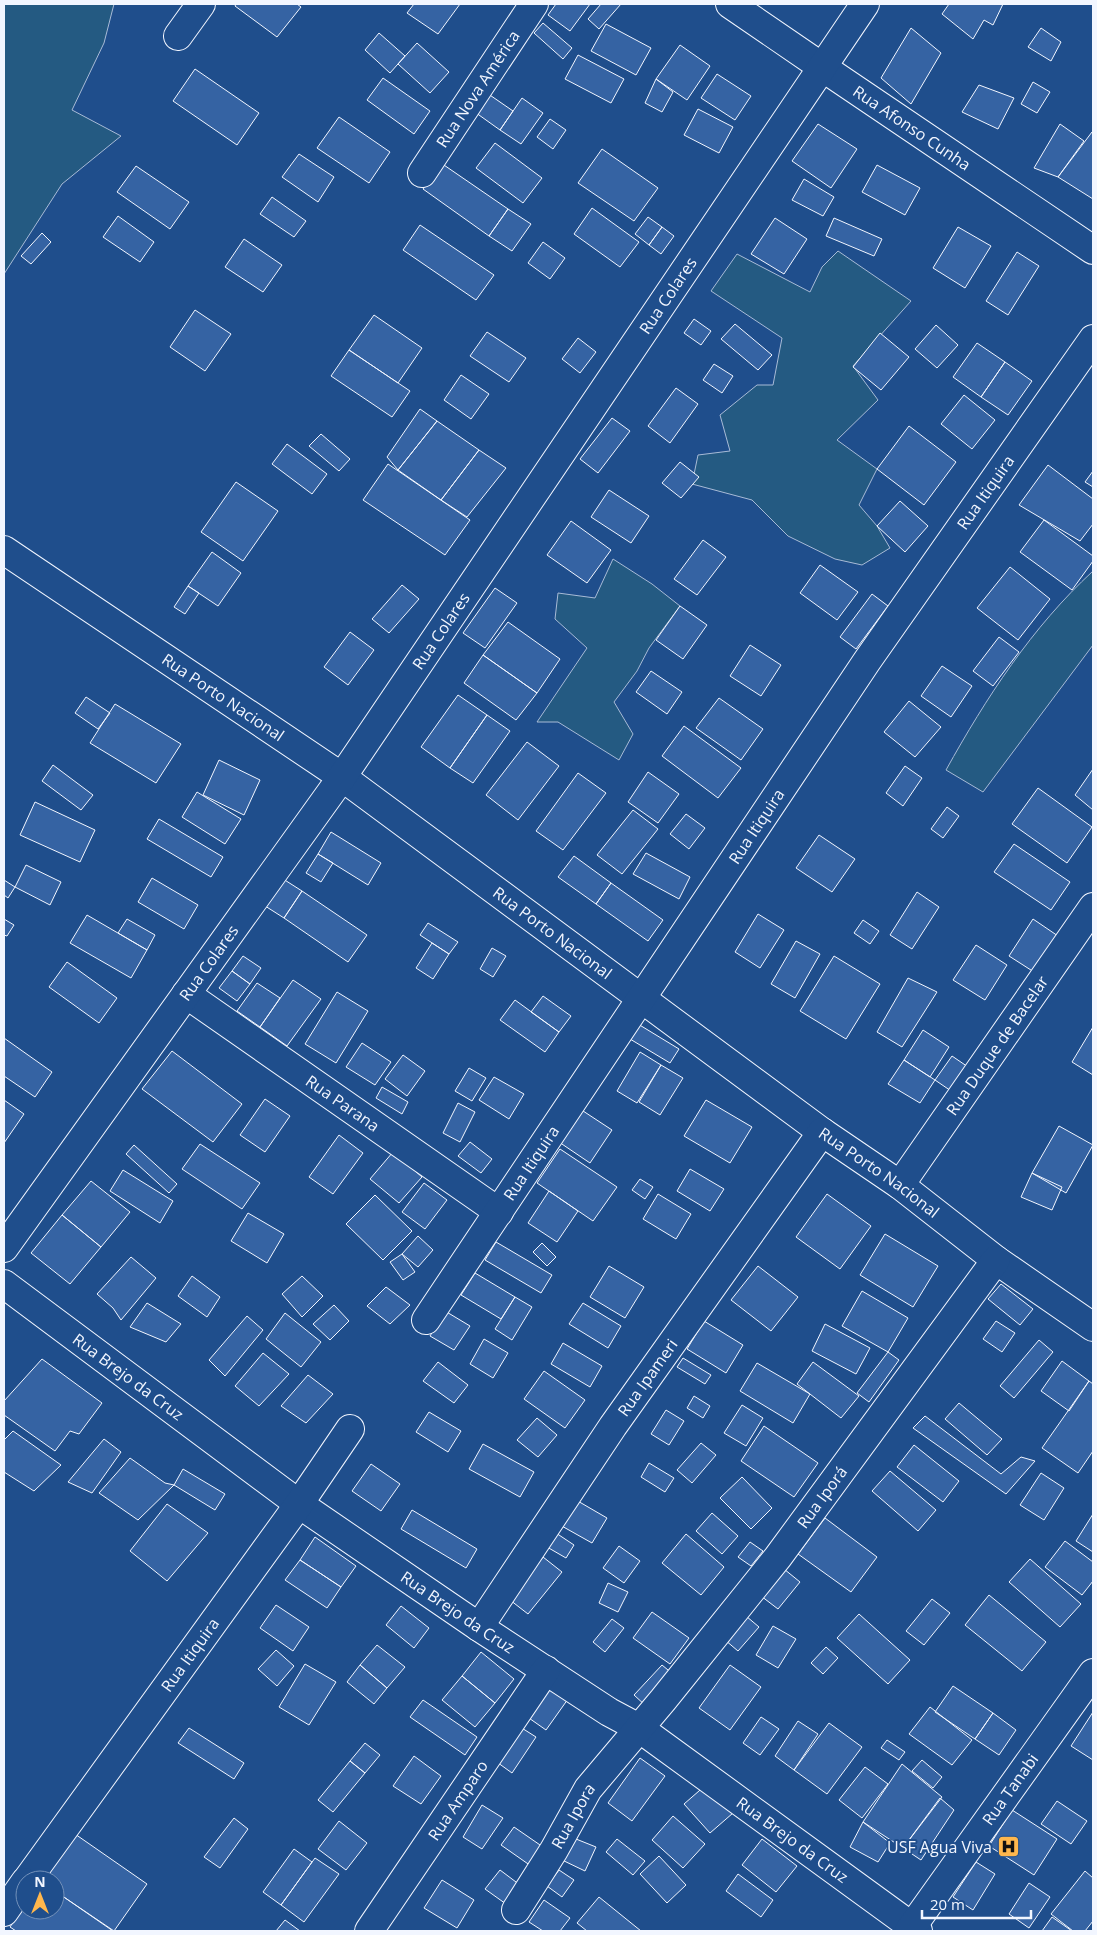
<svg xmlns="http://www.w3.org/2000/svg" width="1097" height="1935" font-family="'Open Sans',sans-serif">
<rect width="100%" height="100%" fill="#1f4e8c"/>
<path fill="#245a82" stroke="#a8bbd7" d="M4,4h110l-10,39 -32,67 49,26 -59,48 -58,90z
M838,251l73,50 -58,65 25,34 -41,40 40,29 -18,36 18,21 13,22 -28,17 -27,-6 -47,-23 -36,-36 -60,-16 6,-29 32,-4 -10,-36 37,-30h16l9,-47 -71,-47 26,-37 73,38 12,-25z
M613,559l39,25 28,22 -31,42 -12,23 -23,31 19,32 -14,26 -61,-38h-21l50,-74 -32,-29 3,-26 37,5z
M1093,571v74l-110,147 -37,-22c40,-72 86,-143 147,-199z"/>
<path fill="#3563a3" stroke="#f2f6ff" d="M236,4h61l4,3 -24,30 -42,-31z
M414,4h46l-22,30 -31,-21z
M556,4h34l-20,27 -22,-16z
M601,4h20l-22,25 -11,-10z
M949,4h54l-10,21 -9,-5 -11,19 -31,-25z
M543,23l29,25 -9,11 -29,-26z
M606,24l45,24 -15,27 -45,-24z
M911,28l30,25 -30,51 -30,-26z
M1041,28l20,14 -10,19 -23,-14z
M379,33l26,23 -15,17 -25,-23z
M417,43l32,29 -19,21 -32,-29z
M680,45l30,21 -23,34 -31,-21z
M578,55l46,24 -13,24 -46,-24z
M195,69l64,44 -22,32 -64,-44z
M717,74l34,22 -16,24 -34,-22z
M383,78l47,33 -16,23 -47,-34z
M656,79l17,13 -11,20 -17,-9z
M1033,82l17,10 -13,21 -16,-9z
M979,85l35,13 -16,31 -36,-17z
M484,91l29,20 -13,19 -28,-20z
M522,98l21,15 -22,31 -21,-14z
M698,109l35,18 -14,26 -35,-18z
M339,117l51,35 -21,31 -52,-35z
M550,119l16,11 -13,19 -16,-12z
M818,124l39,25 -26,39 -39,-27z
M1060,124l24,17 -26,36 -24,-9z
M1092,132l1,1v66l-35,-22z
M495,143l47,35 -19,25 -47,-35z
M602,149l56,39 -24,33 -56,-38z
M299,154l35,23 -16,25 -36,-25z
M441,163l67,46 -19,27 -66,-47z
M877,165l43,23 -15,27 -43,-23z
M136,166l53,36 -19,27 -53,-37z
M804,179l30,18 -11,19 -31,-16z
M272,197l34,24 -12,16 -34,-23z
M592,208l47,34 -19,25 -46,-33z
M508,209l23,15 -19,27 -23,-15z
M118,216l36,26 -14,20 -37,-25z
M648,217l14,10 -13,18 -14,-11z
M775,218l32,21 -23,35 -33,-20z
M834,218l48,21 -8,17 -48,-20z
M420,225l74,50 -18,25 -73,-50z
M662,227l12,9 -13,18 -12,-9z
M958,227l33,19 -26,42 -32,-20z
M42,233l9,9 -20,22 -10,-8z
M244,239l38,26 -19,27 -38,-25z
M543,242l22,16 -15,21 -22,-16z
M1017,252l22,14 -31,49 -22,-14z
M195,310l36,24 -26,37 -35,-24z
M374,315l48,33 -24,35 -49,-33z
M694,319l17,12 -10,14 -17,-12z
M735,324l37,31 -14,15 -37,-31z
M936,325l22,20 -21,23 -22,-19z
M487,332l39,26 -17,24 -39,-26z
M880,333l29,24 -28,33 -28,-23z
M578,338l18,14 -16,21 -18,-14z
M977,343l28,19 -24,35 -28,-20z
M349,350l61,41 -18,26 -61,-41z
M1005,362l27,19 -24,34 -27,-18z
M714,364l19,12 -11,17 -19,-13z
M461,375l28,19 -18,25 -27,-19z
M676,388l22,16 -28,39 -22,-17z
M964,395l31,25 -23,29 -31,-25z
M420,409l17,12 -39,49 -11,-13z
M612,418l18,13 -32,42 -18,-14z
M437,421l42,29 -38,50 -43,-30z
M909,426l47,36 -32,43 -47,-36z
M321,434l29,25 -11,12 -30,-25z
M287,444l40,30 -15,20 -40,-30z
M479,450l27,18 -39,49 -26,-17z
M680,462l19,15 -18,21 -19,-15z
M388,464l82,56 -25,35 -82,-55z
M1048,465l45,34v25l-13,17 -61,-36z
M1093,471v16l-8,-5z
M236,482l42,29 -35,50 -42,-29z
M609,490l40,26 -18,27 -40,-26z
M900,501l28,25 -23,26 -28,-26z
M1044,520l49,36v5l-21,29 -52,-38z
M571,521l40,29 -24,33 -40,-28z
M703,540l23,17 -29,38 -23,-16z
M212,552l29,21 -23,33 -30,-20z
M820,565l38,27 -21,28 -37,-27z
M1010,567l40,32 -32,41 -41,-32z
M402,585l17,14 -30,34 -17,-14z
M188,586l11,7 -14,21 -11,-7z
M495,588l22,15 -32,45 -22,-15z
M872,594l16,12 -32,43 -16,-12z
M680,606l27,19 -24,34 -27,-19z
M508,622l52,37 -23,34 -54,-38z
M350,632l24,18 -26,35 -24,-18z
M999,637l20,15 -26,34 -20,-15z
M750,645l31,20 -20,31 -31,-20z
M483,655l54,38 -21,27 -52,-37z
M942,666l30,20 -21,31 -30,-21z
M651,671l31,21 -15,22 -31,-22z
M458,695l29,20 -37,53 -29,-21z
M86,697l24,16 -12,16 -23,-16z
M719,698l44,31 -22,31 -45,-32z
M909,701l32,26 -26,30 -31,-25z
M115,704l66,40 -25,39 -66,-40z
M487,715l23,16 -37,52 -23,-15z
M684,726l57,42 -23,30 -56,-42z
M527,742l32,24 -41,54 -32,-25z
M219,760l41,20 -16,35 -41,-20z
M53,765l40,30 -12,15 -39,-29z
M905,766l17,12 -19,28 -17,-13z
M1093,769v41l-18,-15z
M648,772l31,22 -21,29 -30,-21z
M578,773l28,20 -43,57 -27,-19z
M1038,788l54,39 -25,36 -55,-39z
M197,792l44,27 -16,25 -43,-27z
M35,802l60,28 -15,32 -60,-27z
M947,807l12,9 -16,22 -12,-9z
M633,810l25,19 -36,45 -25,-19z
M686,814l19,14 -16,21 -19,-15z
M159,819l64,38 -12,20 -64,-38z
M331,832l50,31 -13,22 -50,-31z
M819,835l36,24 -23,33 -36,-24z
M1014,844l56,38 -19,28 -57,-38z
M646,853l44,24 -11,22 -46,-25z
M318,854l15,9 -12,19 -15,-9z
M574,856l37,27 -15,21 -38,-27z
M26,865l35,17 -11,23 -35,-18z
M280,877l22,14 -18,27 -22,-14z
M152,878l46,27 -14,24 -46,-27z
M4,880l11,7 -7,11 -4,-3z
M611,883l52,37 -15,21 -52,-37z
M302,891l65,44 -19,27 -64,-44z
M917,892l22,15 -27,42 -22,-14z
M758,914l26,16 -24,38 -25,-16z
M87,915l60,35 -16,28 -61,-35z
M4,919l10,6 -7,11 -3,-1z
M127,919l28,16 -8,15 -29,-17z
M1033,919l25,17 -24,36 -25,-16z
M863,920l16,11 -9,13 -16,-11z
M428,923l30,19 -9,12 -29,-19z
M796,941l24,13 -25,44 -24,-14z
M432,943l17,11 -16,25 -17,-11z
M976,945l31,20 -22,35 -32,-20z
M492,948l14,8 -13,21 -13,-8z
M243,956l18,12 -11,16 -18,-13z
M834,956l46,28 -34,55 -46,-28z
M67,962l50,36 -18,25 -50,-36z
M232,971l18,13 -13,17 -18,-13z
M908,978l29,14 -35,55 -25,-15z
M293,980l28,19 -34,47 -27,-19z
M257,983l23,15 -20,29 -23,-16z
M337,992l31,19 -32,52 -31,-19z
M543,996l28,20 -12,16 -28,-20z
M515,1000l44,32 -14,20 -45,-32z
M638,1024l41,25 -9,14 -40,-24z
M1093,1027v48l-21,-13z
M923,1030l26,17 -19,30 -26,-17z
M4,1038l48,34 -17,25 -31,-21z
M362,1043l29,19 -16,23 -29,-18z
M172,1051l70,53 -29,38 -71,-53z
M640,1052l21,13 -24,38 -20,-12z
M403,1055l22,16 -18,25 -22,-17z
M952,1056l19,13 -17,24 -19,-13z
M904,1060l31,20 -15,23 -32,-19z
M661,1065l22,13 -23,37 -21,-13z
M469,1068l17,10 -14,23 -17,-10z
M494,1077l30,17 -15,25 -30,-19z
M382,1087l26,15 -6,12 -26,-16z
M265,1099l25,17 -25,36 -25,-17z
M4,1100l20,14 -20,29z
M706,1100l46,27 -22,36 -46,-27z
M458,1103l17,9 -15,30 -17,-9z
M577,1107l35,23 -22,33 -34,-23z
M1059,1126l34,19 -27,48 -34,-20z
M339,1135l24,18 -30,41 -24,-17z
M470,1142l22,17 -11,14 -23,-17z
M200,1144l60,39 -18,26 -60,-40z
M134,1145l43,39 -8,9 -43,-39z
M560,1149l57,38 -24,34 -56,-38z
M393,1152l29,25 -23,26 -29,-24z
M690,1169l34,20 -14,22 -33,-20z
M123,1170l50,31 -13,22 -50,-32z
M1032,1173l30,14 -10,23 -31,-13z
M640,1179l13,8 -8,12 -13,-9z
M91,1181l39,31 -29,35 -39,-32z
M424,1183l23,17 -22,29 -23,-17z
M549,1191l29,20 -21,31 -29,-19z
M658,1194l33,20 -15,25 -33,-20z
M827,1194l44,32 -31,43 -44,-32z
M375,1195l37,36 -29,29 -37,-36z
M248,1213l36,21 -17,29 -36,-22z
M62,1215l39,32 -31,37 -39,-31z
M885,1234l53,32 -25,41 -53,-32z
M418,1236l15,14 -15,17 -16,-13z
M496,1242l56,33 -11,18 -56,-33z
M542,1243l14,14 -9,9 -14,-14z
M402,1254l13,18 -12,8 -13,-18z
M131,1257l25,21 -35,42 -8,-12 -16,-14z
M609,1266l35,21 -19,31 -35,-21z
M758,1266l40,31 -27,34 -40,-31z
M475,1273l40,24 -14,22 -40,-24z
M192,1276l28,21 -13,20 -29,-21z
M302,1276l21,20 -21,21 -20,-23z
M1001,1284l32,25 -13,16 -32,-26z
M386,1287l24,18 -20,19 -23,-18z
M862,1291l46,27 -20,34 -46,-26z
M515,1297l17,10 -20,33 -17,-11z
M147,1303l34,21 -15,18 -36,-15z
M583,1303l38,23 -13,22 -39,-24z
M334,1305l15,16 -19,19 -17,-16z
M445,1311l25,15 -16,24 -24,-14z
M285,1313l36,29 -20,25 -35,-28z
M247,1316l16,14 -38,46 -16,-16z
M704,1321l39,24 -17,28 -39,-24z
M996,1321l19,12 -13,19 -19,-13z
M825,1324l45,24 -14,26 -44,-23z
M484,1339l24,14 -15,25 -23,-14z
M1039,1340l14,12 -39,46 -14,-12z
M563,1343l39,23 -12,21 -39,-23z
M888,1352l11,8 -30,42 -12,-9z
M263,1353l26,21 -30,32 -24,-20z
M683,1358l28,17 -6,9 -28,-17z
M42,1359l60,44 -23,31 -9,-3 -15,20 -51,-36v-14z
M1062,1361l27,20 -20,30 -28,-20z
M438,1362l30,23 -14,18 -31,-22z
M813,1362l46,34 -18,22 -44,-34z
M757,1363l53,31 -17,29 -53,-32z
M544,1371l41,29 -20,28 -41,-29z
M308,1375l25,19 -27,29 -25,-17z
M1089,1381l4,3v67l-15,22 -36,-25z
M694,1396l16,10 -7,12 -16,-10z
M959,1403l43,36 -15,16 -42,-36z
M742,1405l21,13 -17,28 -22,-13z
M666,1410l18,11 -15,24 -18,-11z
M429,1412l32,19 -13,21 -32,-20z
M925,1416l76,58 20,-17 14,4 -29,33 -93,-66z
M537,1418l20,17 -19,22 -21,-17z
M764,1426l54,37 -24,34 -53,-36z
M13,1431l48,34 -27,26 -30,-19v-32z
M104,1439l17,13 -29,41 -24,-11z
M701,1443l15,12 -24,28 -15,-13z
M483,1444l51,28 -14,25 -51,-28z
M914,1445l45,36 -16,21 -46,-35z
M130,1458l35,25 9,2 -36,35 -39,-27z
M649,1463l25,15 -9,14 -24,-15z
M371,1464l29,20 -19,27 -29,-20z
M183,1469l42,25 -10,16 -41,-25z
M890,1471l46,39 -18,21 -46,-40z
M1041,1473l23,15 -20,32 -24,-15z
M742,1477l30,31 -21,21 -31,-31z
M576,1500l31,18 -15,25 -32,-18z
M167,1504l41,29 -41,48 -37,-30z
M412,1510l65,39 -11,19 -65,-39z
M712,1513l26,23 -16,18 -26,-23z
M1093,1514v38l-17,-11z
M825,1518l52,39 -26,35 -53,-38z
M556,1533l18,12 -8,13 -19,-11z
M686,1534l38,33 -23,28 -39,-32z
M315,1537l41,29 -15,21 -41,-27z
M1065,1541l28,21v19l-11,14 -37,-28z
M750,1542l13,9 -12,15 -13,-9z
M619,1546l21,15 -16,22 -21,-15z
M543,1557l19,15 -34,42 -18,-14z
M1030,1559l51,45 -21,23 -51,-45z
M300,1560l41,27 -14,21 -42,-28z
M784,1569l16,13 -22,27 -17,-13z
M608,1583l20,9 -10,20 -19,-9z
M989,1595l57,47 -24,29 -57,-46z
M932,1599l18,14 -26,32 -18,-14z
M276,1605l33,22 -16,24 -33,-23z
M401,1606l28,22 -15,20 -28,-23z
M652,1612l37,26 -19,26 -37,-26z
M859,1614l51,46 -22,24 -51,-46z
M746,1616l13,11 -21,24 -13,-11z
M612,1619l12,9 -19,24 -12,-10z
M773,1626l23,13 -18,29 -22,-13z
M377,1645l28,22 -18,21 -27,-23z
M826,1647l12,11 -15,16 -12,-11z
M276,1650l18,16 -17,20 -19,-17z
M481,1652l33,27 -19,24 -33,-27z
M305,1664l31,18 -27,43 -30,-18z
M360,1665l27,23 -13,16 -27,-22z
M662,1665l12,10 -28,31 -12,-11z
M730,1665l31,22 -31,43 -31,-22z
M462,1676l33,27 -20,24 -33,-27z
M547,1685l21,14 -22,31 -20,-14z
M953,1686l40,27 -18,26 -40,-27z
M423,1700l54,37 -12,18 -55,-38z
M930,1707l42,33 -20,25 -43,-31z
M1093,1712v48l-22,-14z
M993,1713l23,17 -17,25 -24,-16z
M761,1717l18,12 -19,26 -17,-12z
M798,1721l20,13 -24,36 -19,-14z
M829,1723l33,24 -35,47 -33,-24z
M517,1725l19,12 -24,36 -18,-13z
M189,1728l55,35 -10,16 -56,-36z
M887,1740l18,12 -6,8 -18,-12z
M365,1743l15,12 -15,18 -15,-12z
M414,1756l27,20 -20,28 -28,-18z
M640,1758l25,18 -33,45 -24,-18z
M922,1760l20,17 -9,11 -21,-17z
M350,1761l15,12 -32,39 -15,-12z
M902,1764l40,33 -39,51 -40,-26z
M865,1767l23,17 -26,34 -23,-18z
M707,1784l26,29 -23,20 -26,-29z
M940,1798l14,12 -33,50 -18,-12z
M1057,1801l30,20 -16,23 -30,-20z
M482,1805l21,13 -21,31 -19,-12z
M1012,1810l45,29 -23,36 -45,-29z
M673,1816l32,28 -22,24 -31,-28z
M234,1818l14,11 -28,39 -16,-11z
M339,1821l28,22 -21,27 -28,-21z
M863,1822l27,21 -12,19 -28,-15z
M514,1827l29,20 -12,19 -30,-21z
M75,1834l72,50 -33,47 -59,-40v-11h-12z
M571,1837l25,10 -11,24 -25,-12z
M617,1839l28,22 -12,14 -27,-23z
M762,1839l35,27 -21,26 -34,-27z
M294,1849l18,13 -31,43 -18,-13z
M659,1856l27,29 -19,18 -27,-29z
M315,1858l24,16 -35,48 -23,-17z
M976,1862l19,12 -22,36 -20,-13z
M500,1870l20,15 -14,19 -21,-15z
M559,1870l15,10 -12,17 -15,-11z
M1085,1871l8,7v43l-8,10h-12l-22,-17z
M738,1874l35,26 -12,17 -35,-26z
M442,1880l32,20 -17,28 -33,-20z
M1029,1883l21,14 -21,31 -20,-14z
M55,1891l58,40h-97l-6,-4 15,-22v5h30z
M599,1897l42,34h-54l-10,-8z
M544,1900l26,18 -10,13h-17l-14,-9z
M1052,1917l20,14h-30z
M285,1920l15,11h-24z"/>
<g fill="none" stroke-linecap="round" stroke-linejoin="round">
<defs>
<g id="minor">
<path id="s1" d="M730,4l92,63 271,183"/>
<path d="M178,36l23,-32"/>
<path id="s2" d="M422,173l112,-169"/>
<path id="s3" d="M4,550l338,227 480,355 78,53 96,75 97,67"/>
<path id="s4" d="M186,994l313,218"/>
<path id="s5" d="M900,1185l193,-278"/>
<path id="s6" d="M4,1248l338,-471 523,-773"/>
<path id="s7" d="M4,1284l295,220 180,123 130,85 30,16 279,203"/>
<path id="s8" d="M426,1320l441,-659 226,-322"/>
<path id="s9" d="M479,1627l134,-201 209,-294"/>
<path id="s10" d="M27,1880l272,-376 51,-75"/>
<path id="s11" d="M516,1910l38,-60 34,-61 75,-89 115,-143 218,-297"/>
<path d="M4,1912l21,-30"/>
<path id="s12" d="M369,1931l177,-261"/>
<path id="s13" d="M909,1931l184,-258"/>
</g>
</defs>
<use href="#minor" stroke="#f2f6ff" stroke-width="30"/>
<use href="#minor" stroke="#1f4e8c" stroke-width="28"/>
</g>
<defs>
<symbol id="hospital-square" viewBox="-11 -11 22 22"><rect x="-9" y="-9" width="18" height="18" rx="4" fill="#ffb74d" stroke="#1f4e8c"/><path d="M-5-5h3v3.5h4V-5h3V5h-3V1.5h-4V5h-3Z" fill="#111"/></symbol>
</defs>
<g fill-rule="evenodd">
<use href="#hospital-square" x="996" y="1834" width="25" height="25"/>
</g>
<g text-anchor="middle" stroke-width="4" stroke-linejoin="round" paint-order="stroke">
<g font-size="16" fill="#f2f6ff" stroke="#1f4e8c">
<text dy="6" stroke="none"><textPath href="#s2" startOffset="101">Rua Nova América</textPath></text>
<text dy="6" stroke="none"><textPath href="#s1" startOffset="220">Rua Afonso Cunha</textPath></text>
<text dy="6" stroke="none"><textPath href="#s6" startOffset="1161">Rua Colares</textPath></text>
<text dy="6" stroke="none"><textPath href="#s8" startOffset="999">Rua Itiquira</textPath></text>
<text dy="6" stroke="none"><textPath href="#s6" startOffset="756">Rua Colares</textPath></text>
<text dy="6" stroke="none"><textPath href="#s3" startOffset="264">Rua Porto Nacional</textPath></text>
<text dy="6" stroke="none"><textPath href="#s8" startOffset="594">Rua Itiquira</textPath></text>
<text dy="6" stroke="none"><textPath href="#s3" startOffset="669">Rua Porto Nacional</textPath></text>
<text dy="6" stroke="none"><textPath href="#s6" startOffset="351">Rua Colares</textPath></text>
<text dy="6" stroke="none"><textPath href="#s5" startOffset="170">Rua Duque de Bacelar</textPath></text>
<text dy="6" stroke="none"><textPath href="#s4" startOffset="191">Rua Parana</textPath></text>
<text dy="6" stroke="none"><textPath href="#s8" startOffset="189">Rua Itiquira</textPath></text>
<text dy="6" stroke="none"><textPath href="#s3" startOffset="1074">Rua Porto Nacional</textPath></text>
<text dy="6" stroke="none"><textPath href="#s7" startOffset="155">Rua Brejo da Cruz</textPath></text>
<text dy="6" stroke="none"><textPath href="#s9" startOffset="301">Rua Ipameri</textPath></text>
<text dy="6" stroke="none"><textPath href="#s11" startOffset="515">Rua Iporá</textPath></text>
<text dy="6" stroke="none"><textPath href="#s7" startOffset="560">Rua Brejo da Cruz</textPath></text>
<text dy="6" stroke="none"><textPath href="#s10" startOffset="278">Rua Itiquira</textPath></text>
<text dy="6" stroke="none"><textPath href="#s13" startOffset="174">Rua Tanabi</textPath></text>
<text dy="6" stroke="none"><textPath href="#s12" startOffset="158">Rua Amparo</textPath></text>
<text dy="6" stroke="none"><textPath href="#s11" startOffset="110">Rua Ipora</textPath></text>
<text dy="6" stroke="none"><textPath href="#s7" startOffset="965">Rua Brejo da Cruz</textPath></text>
</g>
<g font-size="16" fill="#f2f6ff" stroke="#1f4e8c" text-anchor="end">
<text x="992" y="1853">USF Agua Viva</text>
</g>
</g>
<rect width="1097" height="1935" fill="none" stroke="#f2f6ff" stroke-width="10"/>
<g transform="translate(40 1895)"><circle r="24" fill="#1f4e8c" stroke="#7391ba"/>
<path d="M0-4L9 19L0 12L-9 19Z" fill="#ffb74d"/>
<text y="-8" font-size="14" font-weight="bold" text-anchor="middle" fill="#f2f6ff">N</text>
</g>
<path d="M922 1910v8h109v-8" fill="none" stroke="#f2f6ff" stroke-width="2.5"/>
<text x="930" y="1910" font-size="15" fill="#f2f6ff" stroke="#1f4e8c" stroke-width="4" paint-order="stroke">20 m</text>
</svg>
